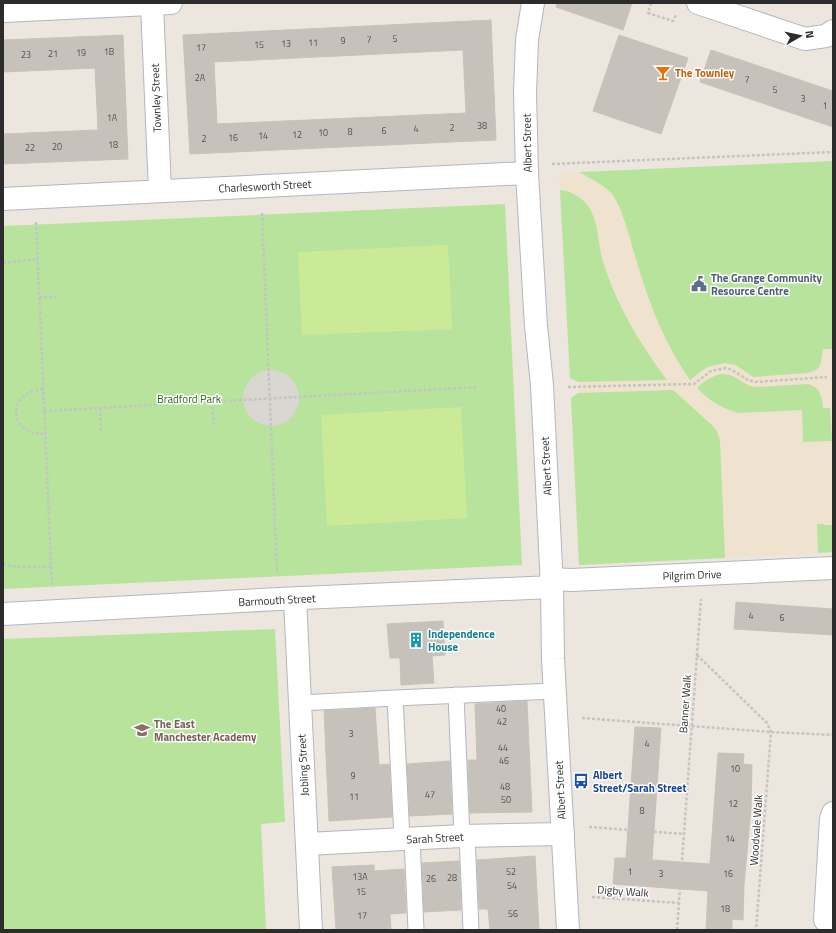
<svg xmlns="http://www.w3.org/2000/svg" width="836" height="933" font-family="'Titillium Web',sans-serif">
<rect width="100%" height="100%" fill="#ede6df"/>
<path fill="#efe3cf" d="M833,161v391l-254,13 -8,-167 7,-5v-11l-8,-4 -11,-205z"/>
<path fill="#b7e39c" d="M833,161v188h-10l-3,17 -4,4 -9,3 -54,4 -17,-12 -11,-2 -18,4 -17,13c-23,-33 -39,-71 -50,-108 -7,-20 -16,-63 -28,-78 -9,-10 -21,-15 -33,-22z
M560,190c11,1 24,8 30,19 9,16 8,36 13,53 14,44 37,82 64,118l-89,2 -8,-4z
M505,204l17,361 -519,24v-363z
M720,374c18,-1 21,12 37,13l51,-3c12,3 14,12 15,24h7l2,33 -29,1 -1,-32 -63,3c-16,-4 -31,-13 -42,-25 7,-7 14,-11 23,-14z
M673,390l39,35 5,6 3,10 5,117 -146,7 -8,-167 7,-5z
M817,524h7v1h9v27l-15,1z
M275,629l10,193 -24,2 5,106h-263v-291z"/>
<path fill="#cbea98" d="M448,245l4,84 -150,6 -4,-83z
M461,407l6,111 -140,8 -6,-111z"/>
<path fill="#dad6d2" d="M243 398a28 28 0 1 1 56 0a28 28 0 1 1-56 0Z"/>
<path fill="#c6c1ba" stroke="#c9c2b8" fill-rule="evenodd" d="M557,3h75l-9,27 -67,-23z
M491,20l5,120 -306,14 -7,-119zM463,50l3,63 -249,11 -3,-62z
M123,35l5,124 -125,5v-30l95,-4 -3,-62 -92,4v-32z
M619,35l69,23 -27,76 -68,-23z
M711,50l122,41v36l-133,-45z
M736,602l97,7v26l-99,-6z
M443,621l2,34 -13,1 2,27 -33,2 -1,-27h-10l-3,-34z
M527,701l5,111 -62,1 -2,-53h9l-2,-56z
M375,708l4,57 10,-1 3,53 -63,4 -5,-110z
M635,727l26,1 -9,132 58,4 8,-111 26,1 -1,10 9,1 -1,43 -7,77 -1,35 -11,-1v11h-26l2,-39 -95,-7 2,-26h11z
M450,761l2,53 -42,2 -3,-52z
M535,856l4,74h-49l-2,-21h-9l-2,-49z
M459,861l2,49 -37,2 -2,-49z
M374,865v6l30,-2 2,44 -16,1 1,16h-55l-4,-63z"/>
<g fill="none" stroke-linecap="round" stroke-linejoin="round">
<defs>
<path id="lane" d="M456,695l6,141
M300,703l95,-5
M467,836l4,94
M402,839l-7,-141 160,-7
M412,839l4,91"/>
<path id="street" d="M698,3l107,36 21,-3 7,-5
M152,4l8,187
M3,11l168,-8
M3,199l524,-26
M551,579l20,1 262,-12
M295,599l16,331
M3,614l276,-15 273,-12
M307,844l155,-8 101,-2
M825,920l6,-101 2,-6"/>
<path id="secondary" d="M533,3l-6,37 -2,53 2,80 9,153 6,59 10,202 1,72 15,271"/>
</defs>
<use href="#lane" stroke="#b2b6bf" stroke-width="17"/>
<use href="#street" stroke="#b2b6bf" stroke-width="24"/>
<use href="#secondary" stroke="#b2b6bf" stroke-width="24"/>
<path stroke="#c4c4c4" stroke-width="2.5" stroke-dasharray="3 2" stroke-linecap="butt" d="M651,3l-3,10 25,8 3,-6
M552,164l281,-12
M262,213l15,360
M36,222l16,365
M3,263l34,-4
M39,297h17
M568,387l126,-3 17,-13 15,-3 6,2 16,10 7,2 72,-5
M43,389c-37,3 -35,46 2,45
M212,402l2,25
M100,408l1,23
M44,411l434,-24
M3,564l16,3h32
M697,655l70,68 4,9 -15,198
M582,718l189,14 62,3
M589,827l95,7
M592,897l87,6
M677,930l24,-331"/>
<use href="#lane" stroke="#fff" stroke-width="15"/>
<use href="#street" stroke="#fff" stroke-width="22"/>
<use href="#secondary" stroke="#fff" stroke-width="22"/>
</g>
<defs>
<symbol id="bar-bare" viewBox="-9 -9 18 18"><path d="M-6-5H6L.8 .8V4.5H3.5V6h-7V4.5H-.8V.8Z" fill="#e8710a" stroke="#fff" stroke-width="2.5" paint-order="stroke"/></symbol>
<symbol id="civic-bare" viewBox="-9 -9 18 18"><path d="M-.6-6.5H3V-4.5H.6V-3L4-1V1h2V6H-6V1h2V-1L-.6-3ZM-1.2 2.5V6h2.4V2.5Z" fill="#5c6f8a" stroke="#fff" stroke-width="2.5" paint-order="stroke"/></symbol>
<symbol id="building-bare" viewBox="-9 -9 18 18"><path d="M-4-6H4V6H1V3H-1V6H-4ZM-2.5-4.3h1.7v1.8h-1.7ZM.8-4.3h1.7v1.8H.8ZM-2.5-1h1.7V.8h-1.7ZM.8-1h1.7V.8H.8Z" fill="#0f9aa8" stroke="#fff" stroke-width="2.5" paint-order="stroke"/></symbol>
<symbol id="school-bare" viewBox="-9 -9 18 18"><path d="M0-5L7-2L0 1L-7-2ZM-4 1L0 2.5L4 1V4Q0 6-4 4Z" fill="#8d6e63" stroke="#fff" stroke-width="2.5" paint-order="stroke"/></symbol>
<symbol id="bus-bare" viewBox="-9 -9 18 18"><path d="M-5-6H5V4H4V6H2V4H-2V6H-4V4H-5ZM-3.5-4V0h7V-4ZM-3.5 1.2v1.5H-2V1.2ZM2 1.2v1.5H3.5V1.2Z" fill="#1a4fb4" stroke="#fff" stroke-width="2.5" paint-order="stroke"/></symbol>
</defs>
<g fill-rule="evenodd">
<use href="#bar-bare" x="652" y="62" width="22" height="22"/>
<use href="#civic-bare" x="688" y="273" width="22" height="22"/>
<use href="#building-bare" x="405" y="629" width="22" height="22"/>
<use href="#school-bare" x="131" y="719" width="22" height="22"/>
<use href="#bus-bare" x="570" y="770" width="22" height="22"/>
</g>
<g text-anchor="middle" stroke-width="3" stroke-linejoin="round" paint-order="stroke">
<g font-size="9" fill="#525150">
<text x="395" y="42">5</text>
<text x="369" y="43">7</text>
<text x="343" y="44">9</text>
<text x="313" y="46">11</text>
<text x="286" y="47">13</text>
<text x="259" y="48">15</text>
<text x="201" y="51">17</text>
<text x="109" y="55">1B</text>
<text x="81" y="56">19</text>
<text x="53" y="57">21</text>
<text x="26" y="58">23</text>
<text x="200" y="81">2A</text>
<text x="747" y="83">7</text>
<text x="775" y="93">5</text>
<text x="803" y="102">3</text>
<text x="825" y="109">1</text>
<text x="112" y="121">1A</text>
<text x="482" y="129">38</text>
<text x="452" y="131">2</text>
<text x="416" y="132">4</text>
<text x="384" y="134">6</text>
<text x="350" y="135">8</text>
<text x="323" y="136">10</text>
<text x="297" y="138">12</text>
<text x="263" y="139">14</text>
<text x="233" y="141">16</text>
<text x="204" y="142">2</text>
<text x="113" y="148">18</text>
<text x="57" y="150">20</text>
<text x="30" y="151">22</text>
<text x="751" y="619">4</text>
<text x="782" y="621">6</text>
<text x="501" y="712">40</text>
<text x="502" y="725">42</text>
<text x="351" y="737">3</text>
<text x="647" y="747">4</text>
<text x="503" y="751">44</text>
<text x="504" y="764">46</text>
<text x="735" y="772">10</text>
<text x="353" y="779">9</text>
<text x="505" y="790">48</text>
<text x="430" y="798">47</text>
<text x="354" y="800">11</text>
<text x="506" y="803">50</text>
<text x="733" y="807">12</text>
<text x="642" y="814">8</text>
<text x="730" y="842">14</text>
<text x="511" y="875">52</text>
<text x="630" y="875">1</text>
<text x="661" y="877">3</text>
<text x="728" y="877">16</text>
<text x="360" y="880">13A</text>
<text x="452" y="881">28</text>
<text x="431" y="882">26</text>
<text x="512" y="889">54</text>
<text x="361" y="895">15</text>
<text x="725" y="912">18</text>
<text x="513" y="917">56</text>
<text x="362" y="919">17</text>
</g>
<g font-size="11" font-weight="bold" fill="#c56008" stroke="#fff" text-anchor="start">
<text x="675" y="77">The Townley</text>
</g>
<g font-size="11" fill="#2c2c2c" stroke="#fff">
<text transform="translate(156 98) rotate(-92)" y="4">Townley Street</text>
<text transform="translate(527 143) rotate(-91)" y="4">Albert Street</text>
<text transform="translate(265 186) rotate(-3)" y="4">Charlesworth Street</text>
<text transform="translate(546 466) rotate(-93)" y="4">Albert Street</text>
<text transform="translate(692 575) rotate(-2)" y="4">Pilgrim Drive</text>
<text transform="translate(277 600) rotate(-3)" y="4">Barmouth Street</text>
<text transform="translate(685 704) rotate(-86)" y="4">Banner Walk</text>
<text transform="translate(303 765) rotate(-93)" y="4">Jobling Street</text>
<text transform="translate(560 790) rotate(-93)" y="4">Albert Street</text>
<text transform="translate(756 830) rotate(-86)" y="4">Woodvale Walk</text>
<text transform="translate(435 838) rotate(-3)" y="4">Sarah Street</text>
<text transform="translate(623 891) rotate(4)" y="4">Digby Walk</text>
</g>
<g font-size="11" font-weight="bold" fill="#4e5e75" stroke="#fff" text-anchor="start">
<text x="711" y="282">The Grange Community<tspan x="711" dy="13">Resource Centre</tspan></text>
</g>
<g font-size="11" fill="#2f6a1c" stroke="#fff">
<text x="189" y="403">Bradford Park</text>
</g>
<g font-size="11" font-weight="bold" fill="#0d838f" stroke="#fff" text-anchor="start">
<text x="428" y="638">Independence<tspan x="428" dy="13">House</tspan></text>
</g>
<g font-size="11" font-weight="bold" fill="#785e54" stroke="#fff" text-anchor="start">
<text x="154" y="728">The East<tspan x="154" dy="13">Manchester Academy</tspan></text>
</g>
<g font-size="11" font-weight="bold" fill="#164399" stroke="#fff" text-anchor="start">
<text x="593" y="779">Albert<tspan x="593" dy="13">Street/Sarah Street</tspan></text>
</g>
</g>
<rect width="836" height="933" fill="none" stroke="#2c2c2c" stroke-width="8"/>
<g transform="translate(800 36) rotate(81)" stroke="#ffffff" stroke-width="3" paint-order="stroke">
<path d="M0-3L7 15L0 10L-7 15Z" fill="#2c2c2c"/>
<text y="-6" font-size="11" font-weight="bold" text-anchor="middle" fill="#2c2c2c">N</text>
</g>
</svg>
